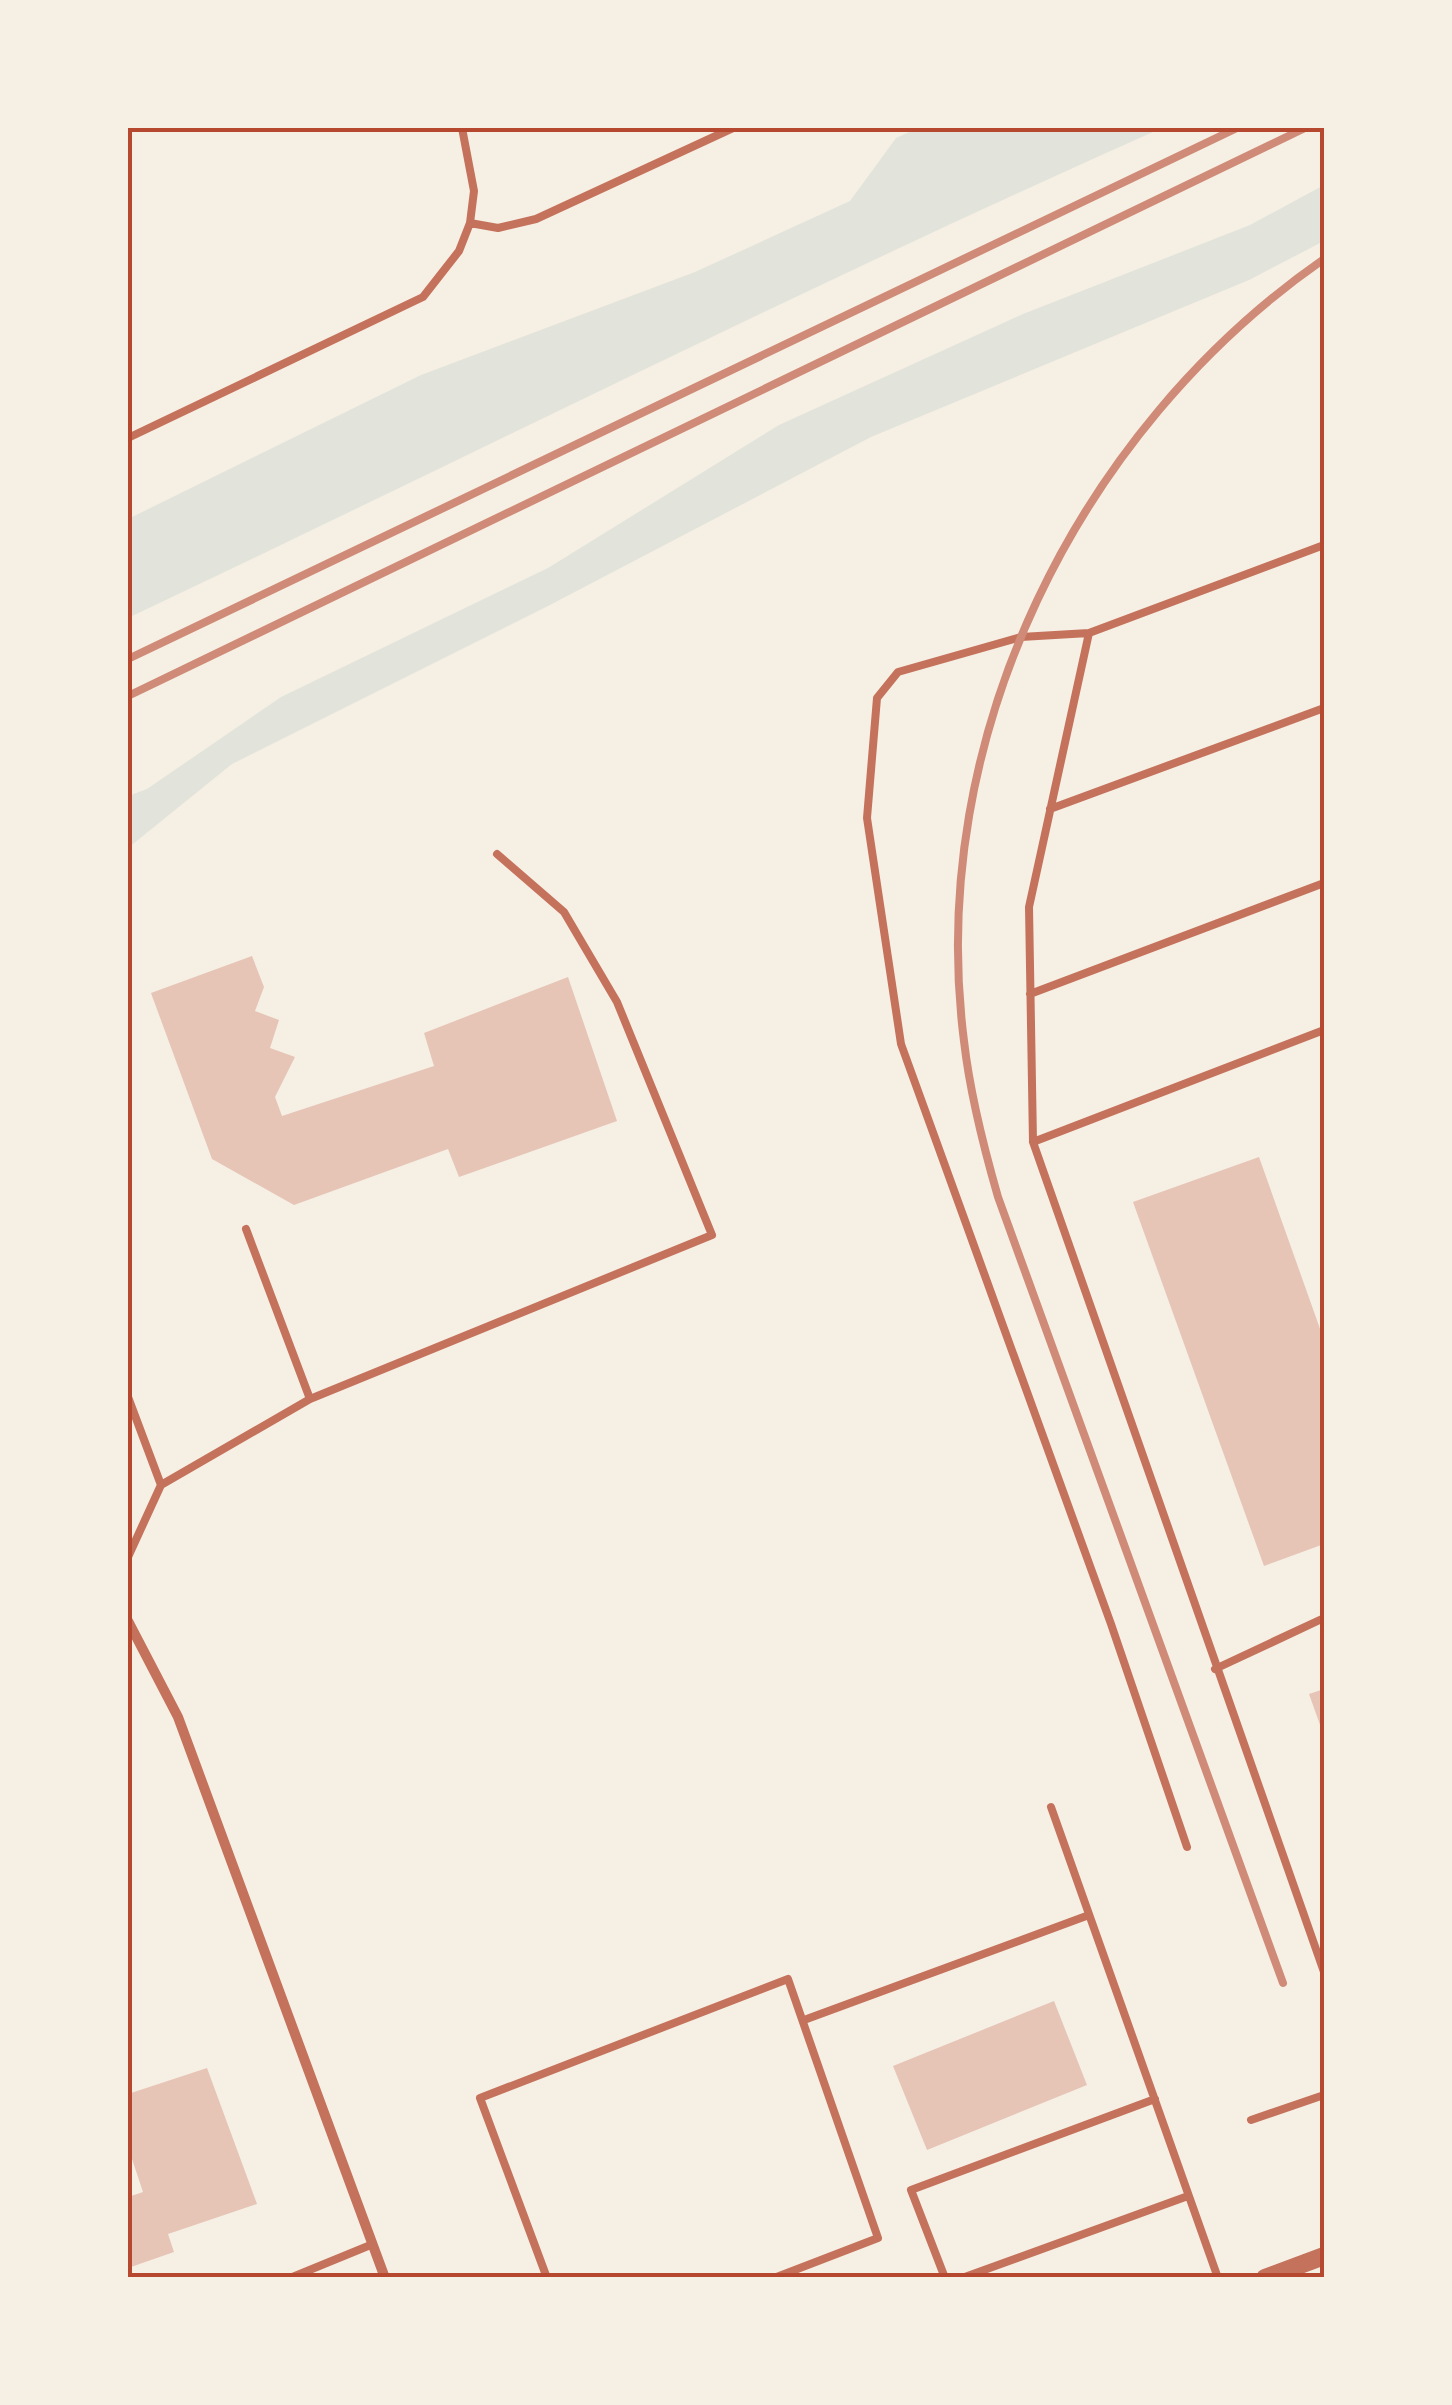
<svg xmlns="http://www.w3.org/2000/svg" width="1452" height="2405" font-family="'DM Sans',sans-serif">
<rect width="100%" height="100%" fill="#f6efe4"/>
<path fill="#e2e4dc" d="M918,128h244c-349,155 -690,327 -1034,490v-99l293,-144 274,-103 155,-71 46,-63z
M1324,185v56l-75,39 -378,157 -323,169 -316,158 -104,84v-52l19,-7 134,-92 267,-129 231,-143 244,-111 227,-89z"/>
<path fill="#e6c5b7" d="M252,956l12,31 -9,24 24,9 -9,28 25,9 -20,40 7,19 152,-50 -10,-33 144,-56 49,144 -158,56 -11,-28 -154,56 -82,-46 -61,-166z
M1259,1157l65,183v204l-60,22 -131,-364z
M1324,1689v47l-15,-42z
M1054,2001l33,84 -160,65 -34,-84z
M207,2068l50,136 -89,30 6,18 -46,16v-71l15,-5 -15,-45v-53z"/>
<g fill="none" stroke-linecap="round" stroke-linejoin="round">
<path stroke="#c5725c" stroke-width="8" d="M470,223l28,5 38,-9 197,-91
M128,438l295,-141 36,-46 11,-28 4,-32 -12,-63
M1324,545l-235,88 -60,274 4,235 291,830
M1089,633l-68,4 -123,35 -21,26 -10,120 34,226 210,580 76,223
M1050,809l274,-101
M1030,994l294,-111
M1033,1142l291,-112
M246,1229l64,170
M128,1397l33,88
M128,1557l33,-72 149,-86 402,-164 -95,-233 -53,-90 -67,-58
M1215,1669l109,-51
M1051,1807l167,471
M804,2020l285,-105
M1251,2120l73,-25
M290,2278l83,-34
M547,2278l-67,-180 308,-119 90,259 -104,40
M945,2278l-34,-88 244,-91
M962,2278l226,-82"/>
<path stroke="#c5725c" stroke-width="10" d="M128,1621l50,96 207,561"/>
<path stroke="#c5725c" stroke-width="18" d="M1265,2278l59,-22"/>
<path stroke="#cf8b77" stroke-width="8" d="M128,659l1109,-531
M128,696l1177,-568
M1283,1983l-285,-786c-15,-52 -28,-103 -34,-156 -39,-303 114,-611 360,-782"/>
</g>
<rect width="1452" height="2405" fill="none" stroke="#f6efe4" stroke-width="260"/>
<rect x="130" y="130" width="1192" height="2145" fill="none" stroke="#b5482f" stroke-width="4"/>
</svg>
